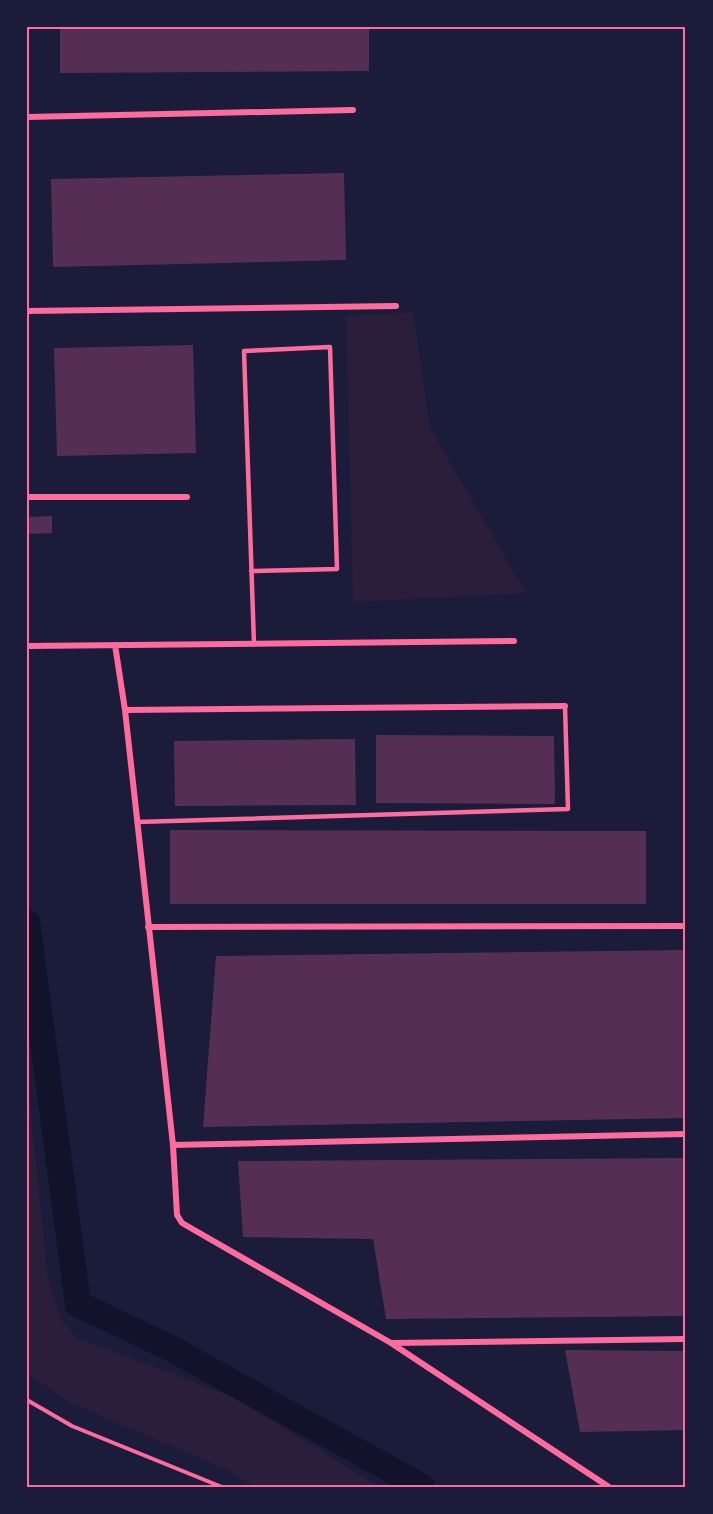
<svg xmlns="http://www.w3.org/2000/svg" width="713" height="1514" font-family="'Nunito Sans',sans-serif">
<rect width="100%" height="100%" fill="#1b1b3a"/>
<path fill="#2a1e3b" d="M413,312l17,116 96,165 -173,9 -7,-286z
M27,1076l21,204 13,39 16,19 159,60 143,89h-125l-24,-16 -158,-67 -45,-31z"/>
<g fill="none" stroke-linecap="round" stroke-linejoin="round">
<path stroke="#12122b" stroke-width="26" d="M27,922l51,382 94,45 250,138"/>
</g>
<path fill="#542f53" d="M60,27h309v44l-309,2z
M344,173l2,87 -293,7 -2,-88z
M193,345l3,108 -139,3 -3,-108z
M52,516v17l-25,1v-17z
M376,735l178,1 1,68 -179,-1z
M355,739l1,66 -181,1 -1,-65z
M170,830l476,1v73h-476z
M686,950v168l-483,9 13,-171z
M686,1158v158l-300,3 -13,-80 -130,-2 -5,-76z
M565,1350l121,1v79l-106,2z"/>
<g fill="none" stroke-linecap="round" stroke-linejoin="round">
<path stroke="#ff6b9d" stroke-width="4" d="M27,1400l45,26 150,61"/>
<path stroke="#ff6b9d" stroke-width="4.5" d="M251,571l86,-2 -7,-222 -86,4 10,293
M137,822l431,-13 -3,-103"/>
<path stroke="#ff6b9d" stroke-width="6" d="M27,117l326,-7
M27,311l369,-5
M27,497h160
M115,645l10,65 48,435 4,70 5,8 209,120 218,144
M27,646l487,-5
M125,710l440,-4
M148,927l538,-1
M173,1145l513,-11
M391,1343l295,-4"/>
</g>
<rect width="713" height="1514" fill="none" stroke="#1b1b3a" stroke-width="57"/>
<rect x="28" y="28" width="656" height="1458" fill="none" stroke="#ff6b9d" stroke-width="2"/>
</svg>
